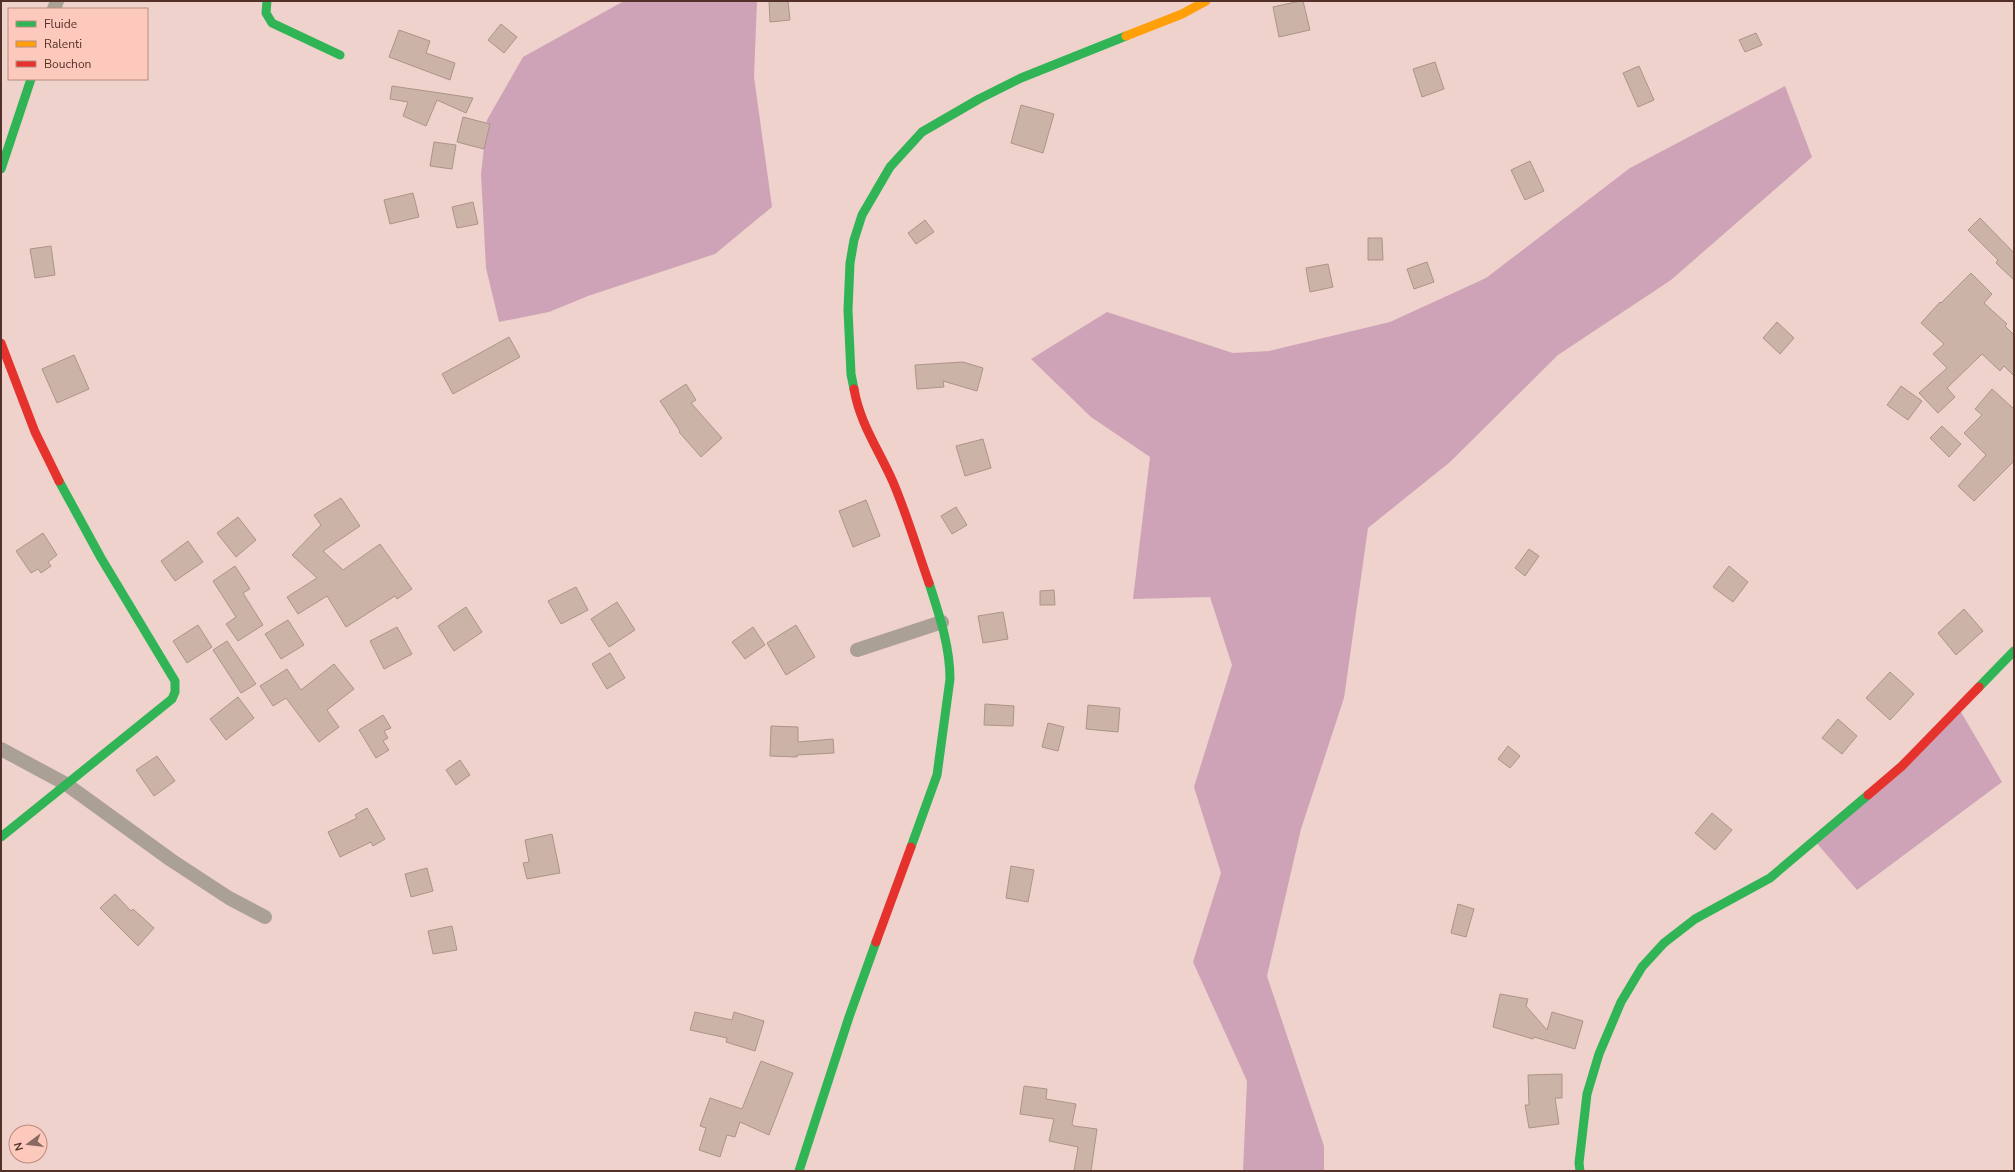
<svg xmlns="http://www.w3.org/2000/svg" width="2015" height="1172" font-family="'Nunito Sans',sans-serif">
<rect width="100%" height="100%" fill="#eed2cb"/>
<path fill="#cea3b8" d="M624,1h133l-3,76 18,130 -57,47 -127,42 -39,16 -50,10 -13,-54 -5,-94 6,-54 36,-63z
M1785,86l27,71 -141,123 -113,75 -108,107 -82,66 -24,170 -43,131 -34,147 57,170v25h-81l4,-90 -54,-119 28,-89 -27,-86 38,-122 -22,-68 -77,2 17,-142 -59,-40 -60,-58 76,-47 126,41 36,-2 121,-29 96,-44 144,-110z
M1958,707l44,75 -145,108 -42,-49z"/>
<path fill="#cbb3a8" stroke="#ad9488" d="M769,1h19l2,19 -20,2z
M1300,1h3l7,29 -31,7 -6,-30z
M501,24l16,13 -13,16 -16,-13z
M399,30l31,11 -4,12 29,10 -5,17 -61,-23z
M1756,33l6,12 -17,7 -6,-12z
M1435,62l9,27 -22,8 -9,-28z
M1639,66l15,34 -16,7 -15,-34z
M392,86l48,7 33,5 -7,15 -29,-13 -11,26 -23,-10 5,-14 -18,-3z
M1021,105l33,9 -11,39 -32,-10z
M463,117l27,7 -6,25 -27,-7z
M434,142l22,3 -4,24 -22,-3z
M1530,161l14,30 -19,9 -14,-30z
M413,193l6,24 -29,7 -6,-24z
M473,202l5,22 -21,4 -5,-21z
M1980,218l34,35v27l-18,-17 2,-3 -30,-30z
M925,220l9,12 -18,12 -8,-11z
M1368,238h14l1,22h-15z
M51,246l4,29 -20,3 -5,-29z
M1427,262l7,20 -20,7 -7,-20z
M1328,264l5,23 -23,5 -4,-24z
M1971,273l21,21 -8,9 23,21 -2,2 9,9v41l-10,-10 -4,5 -18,-17 -35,34 8,9 -17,16 -19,-20 28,-25 -14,-14 11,-10 -23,-21 19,-21 1,1z
M1777,322l17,16 -14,16 -17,-16z
M509,337l11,20 -67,37 -11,-20z
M74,355l15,34 -32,14 -15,-34z
M963,362l20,6 -6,23 -34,-10 1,6 -27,2 -2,-24z
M686,384l10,16 -5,3 31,35 -21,19 -22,-25 1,-1 -20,-30z
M1901,386l21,15 -14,19 -21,-15z
M1992,389l22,20v52l-40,40 -16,-15 28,-31 -22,-22 18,-18 -7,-6z
M1942,426l19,18 -12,13 -19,-19z
M983,439l8,29 -26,8 -9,-30z
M341,498l19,28 -37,25 20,19 37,-26 32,45 -15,10 -2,-3 -49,31 -19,-31 -29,18 -11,-17 30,-19 -25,-23 29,-30 -7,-10z
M866,500l14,36 -27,11 -14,-36z
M956,507l11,18 -15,9 -11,-18z
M238,517l18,23 -20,17 -19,-24z
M43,533l14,22 -9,7 3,4 -10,7 -3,-4 -7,4 -15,-22z
M188,541l15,21 -28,19 -14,-20z
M1529,549l10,7 -14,20 -10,-8z
M235,566l15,23 -7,4 20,32 -25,16 -12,-17 10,-7 -23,-36z
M1729,566l19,16 -15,20 -20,-15z
M576,587l12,23 -27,14 -13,-23z
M1054,590l1,15h-15v-14z
M617,602l18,28 -26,17 -18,-28z
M466,607l16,25 -28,19 -16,-25z
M1964,609l19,22 -27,24 -18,-22z
M1003,612l5,27 -25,4 -5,-27z
M288,620l16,25 -23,14 -16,-25z
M198,625l14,22 -25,16 -14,-22z
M796,625l19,32 -29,18 -19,-32z
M397,627l15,27 -28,15 -14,-28z
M753,627l12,18 -20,14 -13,-17z
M227,641l29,43 -15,9 -28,-43z
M610,653l15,25 -18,11 -15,-25z
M334,664l20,25 -27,21 12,17 -20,15 -33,-44 -13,8 -13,-20 27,-17 14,21z
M1890,672l24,22 -24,26 -24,-22z
M238,697l16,21 -28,22 -16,-21z
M985,704l29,2 -1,20 -29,-1z
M1088,705l32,3 -2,24 -32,-3z
M383,715l8,13 -7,3 4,7 -5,3 6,9 -13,8 -17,-28z
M1838,719l19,17 -15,18 -20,-16z
M1048,723l16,4 -6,24 -16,-4z
M771,726l27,1v15l35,-3 1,14 -37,2v2l-27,-1z
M1508,746l12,10 -10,12 -12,-9z
M157,756l18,25 -21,15 -18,-26z
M460,760l10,15 -14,10 -10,-15z
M367,808l18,31 -12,7 -2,-4 -31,15 -12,-25 29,-14 -2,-3z
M1712,813l20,17 -17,20 -20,-17z
M552,834l8,39 -33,6 -4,-16 6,-1 -4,-22z
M1011,866l23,4 -6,32 -22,-4z
M427,868l6,23 -22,6 -6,-23z
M115,894l16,17 2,-2 21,19 -16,18 -38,-38z
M1458,904l16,5 -8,28 -15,-4z
M452,926l5,24 -24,4 -5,-23z
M1500,994l28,5 -2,7 21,24 5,-18 31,9 -8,28 -41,-12 -1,2 -40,-12z
M695,1012l37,8 2,-8 30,9 -9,30 -29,-9 1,-4 -37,-8z
M761,1061l32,12 -24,62 -29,-13 -5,15 -8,-2 -7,22 -21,-7 7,-22 -6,-2 10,-28 32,11z
M1562,1074v24h-7l4,26 -30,4 -4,-23h4l-1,-30z
M1024,1086l23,3 -1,10 30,5 -4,20 2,2 23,3 -6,42h-17l4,-24 -29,-6 5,-22 -34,-5z"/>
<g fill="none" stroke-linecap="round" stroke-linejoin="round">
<path stroke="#aaa096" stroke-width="14" d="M54,9l3,-8
M857,650l85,-28
M1,749l65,35 105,76 58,38 36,19"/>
<path stroke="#30b455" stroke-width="9" d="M267,1l-1,12 6,10 68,32
M1,169l30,-90
M854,389l-3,-15 -3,-64 2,-47 4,-23 8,-25 28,-48 32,-35 57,-33 42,-21 105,-42
M1979,687l35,-36
M1,837l171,-138 3,-7v-11l-74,-123 -42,-77
M911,847l26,-72 13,-96c0,-33 -11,-65 -21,-96
M799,1171l50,-154 27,-75
M1580,1171l-1,-8 8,-69 12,-40 22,-52 21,-35 22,-24 31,-24 75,-41 98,-83"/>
<path stroke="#ff9f0a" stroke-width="9" d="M1126,36l56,-22 24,-13"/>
<path stroke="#e5322d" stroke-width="9" d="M1,343l34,89 24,49
M854,389c6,35 25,61 39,93 14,33 24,67 36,101
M1868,795l34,-29 77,-79
M876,942l35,-95"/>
</g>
<rect width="2015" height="1172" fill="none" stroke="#533129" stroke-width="4"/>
<rect x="8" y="8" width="140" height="72" fill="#fdc9bc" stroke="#b98c81"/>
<rect x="16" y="21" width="20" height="6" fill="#30b455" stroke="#b98c81"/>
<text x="44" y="28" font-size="12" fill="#533129">Fluide</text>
<rect x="16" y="41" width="20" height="6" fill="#ff9f0a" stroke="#b98c81"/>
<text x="44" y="48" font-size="12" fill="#533129">Ralenti</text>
<rect x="16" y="61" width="20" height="6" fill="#e5322d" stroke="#b98c81"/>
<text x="44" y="68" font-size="12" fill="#533129">Bouchon</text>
<g transform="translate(28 1144) rotate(255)"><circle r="19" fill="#fdc9bc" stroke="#b98c81"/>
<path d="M0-3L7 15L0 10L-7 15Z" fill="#896962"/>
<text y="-6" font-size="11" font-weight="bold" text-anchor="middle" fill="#533129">N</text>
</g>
</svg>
